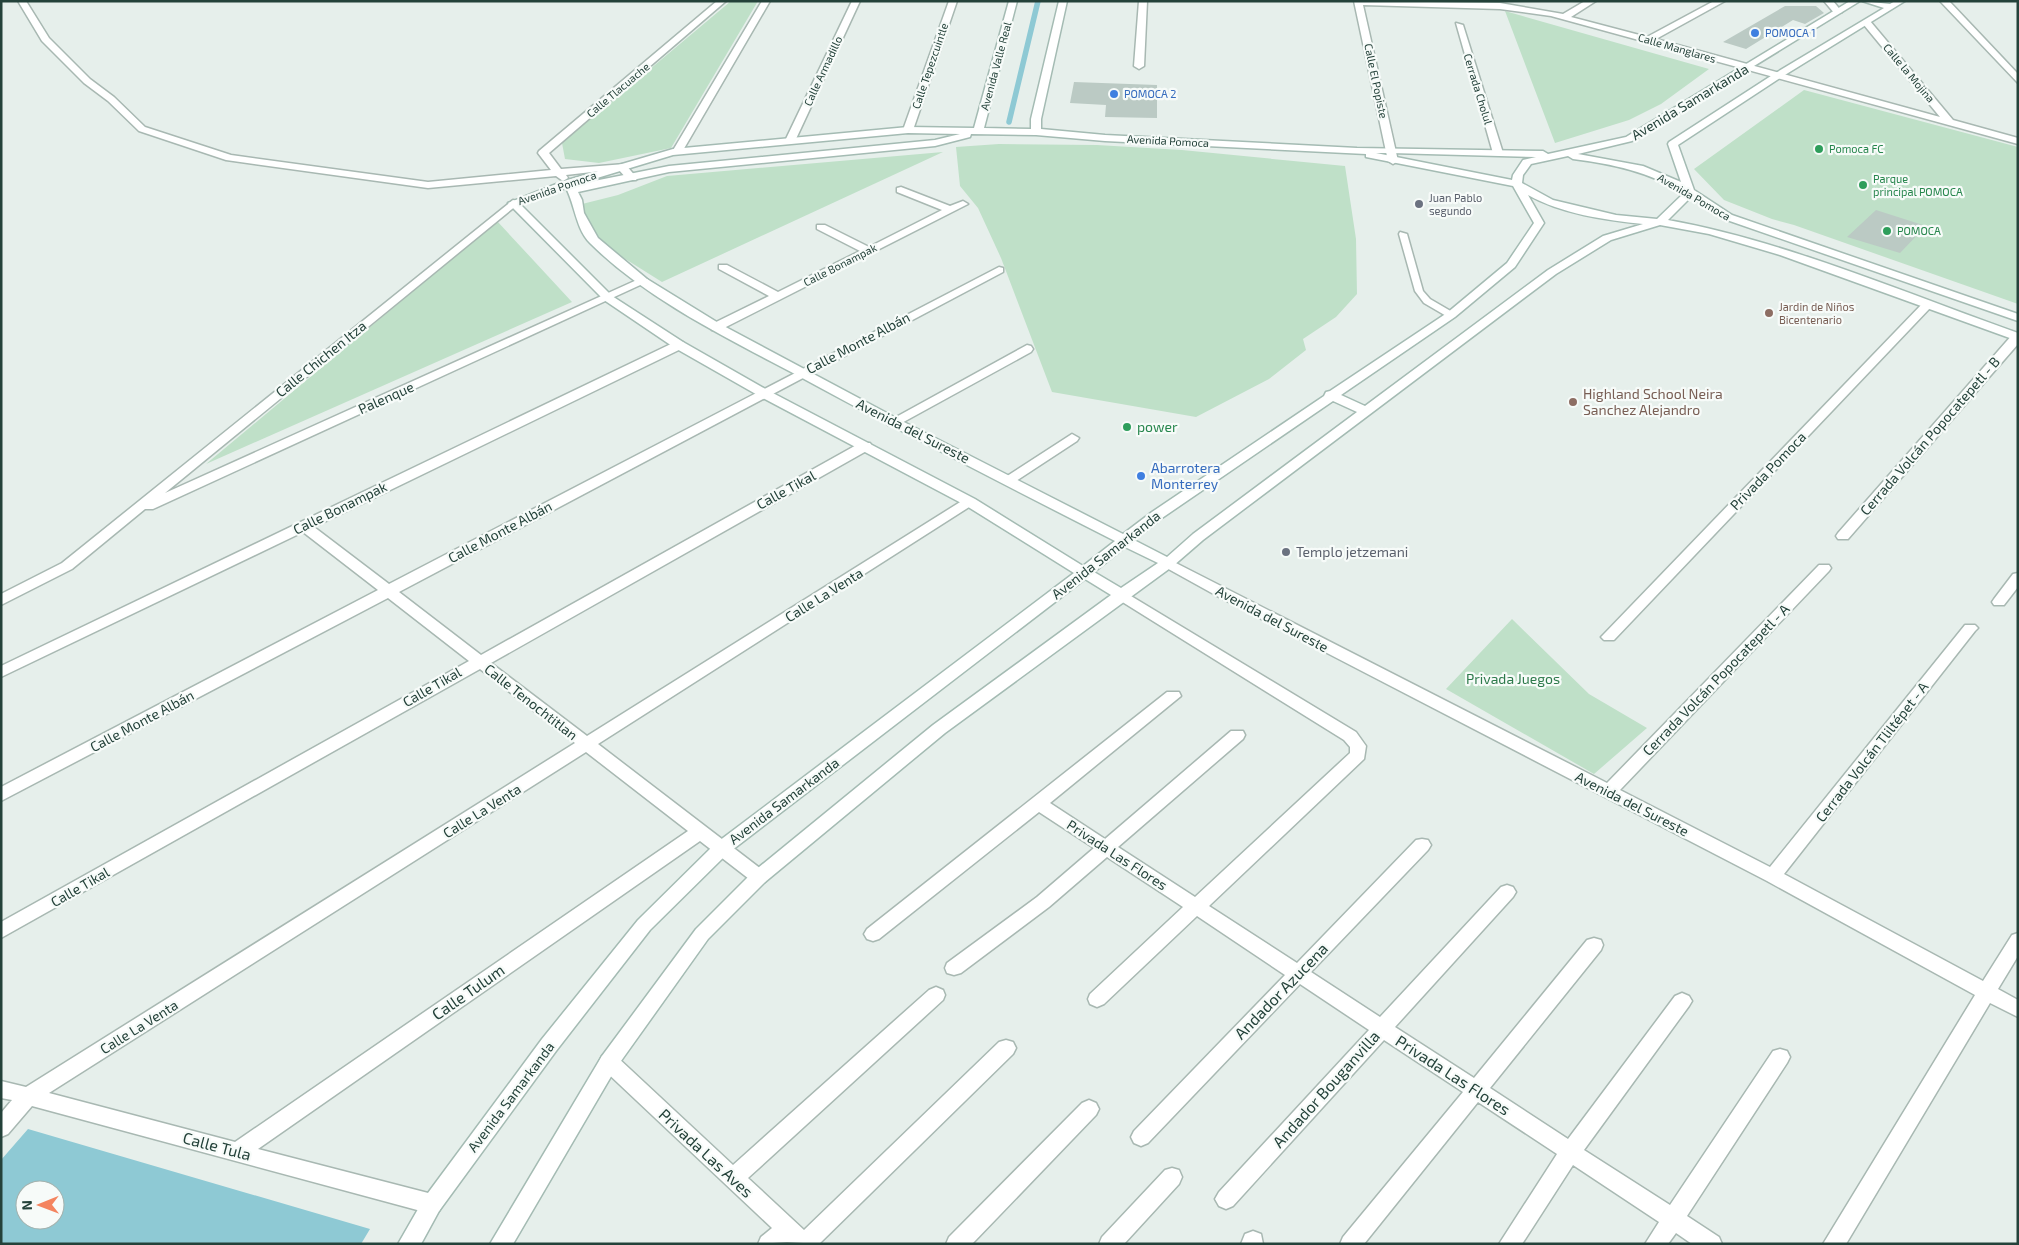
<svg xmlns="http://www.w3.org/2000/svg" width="2019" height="1245" font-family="'Exo 2',sans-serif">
<rect width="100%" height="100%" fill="#e6efeb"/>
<path fill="#bfe0c8" d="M731,1h27l-87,147 -72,15 -34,-4 -3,-16z
M1505,11l204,58 -48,35 -32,16 -74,23z
M1804,90l214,57v157l-224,-79 -22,-6 -48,-19 -30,-31z
M999,144l98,1 85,5 163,16 11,73 1,55 -21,23 -33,22 3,11 -37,29 -73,38 -144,-25 -51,-134 -23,-50 -18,-22 -4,-39z
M943,152l-281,130 -67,-42 -10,-22 -3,-14 36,-9 49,-19z
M497,221l75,81 -366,162z
M1512,619l77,75 58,34 -53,46 -148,-85z"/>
<path fill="#8ec9d4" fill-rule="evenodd" d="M28,1129l342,100 -9,15h-360v-84zM25,1190h30v30h-30z"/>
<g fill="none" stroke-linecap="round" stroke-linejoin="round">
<path stroke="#8ec9d4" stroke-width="5.5" d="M1009,122l29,-121"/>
</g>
<path fill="#bbcac4" d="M1785,6h31l8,7 -19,11 -12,-4 -47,29 -23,-7z
M1074,82l83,3v33l-52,-1 1,-12 -36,-2z
M1876,210l50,16 -26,27 -53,-16z"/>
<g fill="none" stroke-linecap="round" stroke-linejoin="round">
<defs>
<path id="lane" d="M1400,232l7,2 16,57 7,8 24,14v4h-6l-24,-14 -9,-12 -16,-57z"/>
<path id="street" d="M18,1h8l23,37 41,41 24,18 31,30 86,28 197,27 123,-12 -13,-17 1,-2 178,-150h9l-177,152 12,16 64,-5 12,14 -1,2h-8l-10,-11 -52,6 2,3 -5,3 -7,-5 -128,12 -202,-28 -87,-29 -31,-30 -24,-18 -42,-42z
M762,1h8l-88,151 -9,2 -1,-2z
M852,1h8l-65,140 -9,2 -1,-2z
M949,1h8l-44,129 -8,2 -2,-2z
M1139,1h8l-3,65 -5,3 -5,-3z
M1354,1l146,2 63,11 22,-13h11l-25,16 76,20 67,-36h11l-69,38 284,78 -76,-92v-4h6l83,99 65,18v6l-467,-128 -51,-7 -137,-4 35,156 -5,3 -5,-3z
M1824,1h9l9,11 -7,2z
M1940,1h9l69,73v9z
M1456,23l7,2 40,128 -1,2 -9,-2z
M901,187l49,19 13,-5 5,3 -248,126h-8v-6l57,-28 -50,-27v-4h8l51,27 82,-41 -43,-22v-4h8l44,22 73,-37 -45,-18v-4z
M513,200l4,1v4l-352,288 474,-214h8l2,2 -496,228h-8l-73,60 -71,36v-11l61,-31z
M999,267l4,1v4l-604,320 82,63 379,-212h10l2,3 -2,3 -379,214 96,73 378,-237 5,-1 7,4 -379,242 167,128 3,5 -3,5 -6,2 -6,-2 -53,-41 -442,308 174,45 7,3 4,7 -4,7 -7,3 -400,-108 -24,28 -7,3v-24l11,-13 -11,-2v-17l25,6 549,-344 -95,-74 -479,269v-16l468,-261 -81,-63 -387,203v-14l377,-197 -75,-58 -302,145v-11l674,-324h8l2,3 -2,3 -369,179 75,57zM586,752l102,79 -453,311 -186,-49z
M1927,302l4,1v4l-317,333h-10l-3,-3 3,-3 319,-331z
M2013,334h5v10l-170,195h-10l-2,-3 2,-3z
M1027,345l4,1 2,3 -2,3 -133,73h-10l-1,-3z
M1072,434l7,4 -2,3 -64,42 -5,1 -7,-4z
M1168,559l439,224 212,-218h10l2,3 -2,3 -209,219 150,77 195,-242h10l3,3 -3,3 -191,243 199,107 29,-46 6,-2v23l-20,33 20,11v17l-28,-14 -144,241h-23l152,-249 -208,-114 -548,-284 -56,-31 -2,-3z
M2018,573v14l-14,18h-10l-2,-3 2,-3 19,-25z
M1121,590l235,142 10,14 -2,13 -155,147 88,57 119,-123 6,-1 6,1 3,5 -3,5 -117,122 69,45 121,-130 6,-2 6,2 3,5 -3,5 -118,130 79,51 113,-138 7,-2 7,2 2,5 -2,5 -111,138 78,51 107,-143 7,-3 7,3 3,5 -3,5 -105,144 86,55 103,-154 7,-2 7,2 3,6 -3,6 -100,153 32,21 3,7h-30l-16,-11 -8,11h-23l14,-22 -86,-57 -51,79h-23l58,-90 -79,-52 -114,142h-24l3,-7 120,-145 -79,-52 -151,166 -7,3 -7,-3 -4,-7 4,-7 150,-162 -69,-46 -152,159 -7,3 -7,-3 -3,-6 3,-6 151,-156 -88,-59 -93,88 -7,3 -7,-3 -2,-5 2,-5 93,-87 -76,-50 -58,50 -88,66 -7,2 -7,-2 -2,-5 2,-5 90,-66 57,-49 -55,-36 -160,127 -6,2 -6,-2 -3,-5 3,-5 300,-237h12l2,4 -131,107 55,36 126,-108h12l2,4 -2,4 -125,108 77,50 155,-144v-6l-6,-7 -228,-142 -2,-3 2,-3z
M936,987l7,3 2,5 -2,5 -195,178 56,52 195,-188 7,-2 7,2 3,6 -3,6 -194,190 -32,-2 -29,2 3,-7 11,-9 -170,-160 -3,-6 3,-6 7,-2 7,2 117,109 196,-175z
M1089,1100l7,3 3,6 -3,6 -124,129h-26l3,-7 133,-134z
M1172,1168l7,2 3,7 -3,7 -55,60h-25l3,-7 63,-67z
M1253,1231l8,3 2,10h-22l4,-10z"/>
<path id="secondary" d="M1009,1h8l-33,127 47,1v-10l28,-118h8l-26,118v10l64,6 252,13 186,3 5,3 78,-17 224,-136h10l-228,140 -54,13 65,12 38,16 -13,-38 1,-2 105,-68 110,-66 -22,-7 28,3 5,-3h10l-125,77 -102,67 16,45 38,25 286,99v7l-294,-102 -33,-22 -23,23c117,21 237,73 350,113v8l-238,-86 -71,-21 -49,-9 -49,15 -55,34 -353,266 -30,26 -228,167 -180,149 -57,57 -92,129 -103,176h-23l112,-188 94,-127 57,-57 180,-147 178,-130 -26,-16 -358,275 -77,76 -94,121 -117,160 -18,33h-23l27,-47 117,-158 96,-119 77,-76 359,-271 -109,-68 -204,-108 -86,-49 -71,-48 -96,-97 56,-22 109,-32 235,-22 66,1zM908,133l52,1 -25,6 -266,26 -95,19 99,-30zM971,134l65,1 69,6 261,13v3l147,29 21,37 -27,40 -60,50 -117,78 -4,1 -2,4 -172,116 -29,22 -225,-115 -178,-95 -73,-45 -49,-41 -14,-25 -2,-13 -4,-8 91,-20 266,-26 35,-9zM1376,153h15l145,4 -13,3 -10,15 -1,5zM1568,156l5,3c40,5 76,13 111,34l-27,26 -41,-4 -63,-15 -31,-17 1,-8 8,-11zM566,188c9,17 10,41 24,55 55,55 135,94 203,130 106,58 214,113 322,168l-32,25 -108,-67 -206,-108 -86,-49 -71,-46 -92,-92zM1528,195c34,19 77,25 115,29l-40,12 -55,34 -183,136 -24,-11 114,-78 60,-50 29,-44zM1333,401l24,11 -164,122 -26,23 -33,-17 28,-22zM1125,547l33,16 -37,25 -27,-16z"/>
</defs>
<use href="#lane" stroke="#a8b8b2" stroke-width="3"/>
<use href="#street" stroke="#a8b8b2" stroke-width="3"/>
<use href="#secondary" stroke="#a4bbb3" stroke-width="3"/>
<use href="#lane" fill="#fff" fill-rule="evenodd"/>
<use href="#street" fill="#fff" fill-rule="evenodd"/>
<use href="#secondary" fill="#fff" fill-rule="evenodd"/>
</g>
<g fill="#3f7fe0" stroke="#f7fbf9" stroke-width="2">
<circle cx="1755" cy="33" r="5"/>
<circle cx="1114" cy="94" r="5"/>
<circle cx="1141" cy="476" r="5"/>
</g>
<g fill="#2e9e5b" stroke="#f7fbf9" stroke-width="2">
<circle cx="1819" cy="149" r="5"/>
<circle cx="1863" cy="185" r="5"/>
<circle cx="1887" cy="231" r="5"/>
<circle cx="1127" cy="427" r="5"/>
</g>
<g fill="#6b7280" stroke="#f7fbf9" stroke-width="2">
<circle cx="1419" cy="204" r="5"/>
<circle cx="1286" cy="552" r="5"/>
</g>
<g fill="#8d6e63" stroke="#f7fbf9" stroke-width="2">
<circle cx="1769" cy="313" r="5"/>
<circle cx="1573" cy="402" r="5"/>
</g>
<g text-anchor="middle" stroke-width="4.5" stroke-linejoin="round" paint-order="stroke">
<g font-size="11" fill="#366cbe" stroke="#f7fbf9" text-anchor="start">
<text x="1765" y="37">POMOCA 1</text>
<text x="1124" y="98">POMOCA 2</text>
</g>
<g font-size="11" fill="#24423a" stroke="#f7fbf9">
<text transform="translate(1677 48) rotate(16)" y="4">Calle Manglares</text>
<text transform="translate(930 66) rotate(-71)" y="4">Calle Tepezcuintle</text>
<text transform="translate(996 66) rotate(-75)" y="4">Avenida Valle Real</text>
<text transform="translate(823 71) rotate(-65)" y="4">Calle Armadillo</text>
<text transform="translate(1909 73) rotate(50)" y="4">Calle la Mojina</text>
<text transform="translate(1376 81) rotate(78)" y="4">Calle El Popiste</text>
<text transform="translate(1478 89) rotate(73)" y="4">Cerrada Cholul</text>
<text transform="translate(618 90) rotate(-40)" y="4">Calle Tlacuache</text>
<text transform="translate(1168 141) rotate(3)" y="4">Avenida Pomoca</text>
<text transform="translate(557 188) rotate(-19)" y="4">Avenida Pomoca</text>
<text transform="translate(1694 197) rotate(30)" y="4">Avenida Pomoca</text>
<text transform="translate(840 265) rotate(-27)" y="4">Calle Bonampak</text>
</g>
<g font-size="11" fill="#27864d" stroke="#f7fbf9" text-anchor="start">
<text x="1829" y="153">Pomoca FC</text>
<text x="1873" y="183">Parque<tspan x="1873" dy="13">principal POMOCA</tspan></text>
<text x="1897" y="235">POMOCA</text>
</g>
<g font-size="11" fill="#5b616d" stroke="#f7fbf9" text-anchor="start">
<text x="1429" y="202">Juan Pablo<tspan x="1429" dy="13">segundo</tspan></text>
</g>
<g font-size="11" fill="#785e54" stroke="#f7fbf9" text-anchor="start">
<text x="1779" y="311">Jardin de Niños<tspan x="1779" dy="13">Bicentenario</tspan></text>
</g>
<g font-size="14" fill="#24423a" stroke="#f7fbf9">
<text transform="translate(1690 102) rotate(-31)" y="5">Avenida Samarkanda</text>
<text transform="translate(858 343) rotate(-28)" y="5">Calle Monte Albán</text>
<text transform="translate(321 359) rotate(-39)" y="5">Calle Chichen Itza</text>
<text transform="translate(386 398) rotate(-24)" y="5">Palenque</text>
<text transform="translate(913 431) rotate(27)" y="5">Avenida del Sureste</text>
<text transform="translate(1930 436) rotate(-49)" y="5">Cerrada Volcán Popocatepetl - B</text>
<text transform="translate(1768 471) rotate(-46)" y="5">Privada Pomoca</text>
<text transform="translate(786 490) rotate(-29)" y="5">Calle Tikal</text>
<text transform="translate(340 508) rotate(-26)" y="5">Calle Bonampak</text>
<text transform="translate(500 532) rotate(-28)" y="5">Calle Monte Albán</text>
<text transform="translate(1106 555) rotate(-38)" y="5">Avenida Samarkanda</text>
<text transform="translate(824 595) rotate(-32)" y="5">Calle La Venta</text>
<text transform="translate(1272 619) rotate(28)" y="5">Avenida del Sureste</text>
<text transform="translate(1716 680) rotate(-46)" y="5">Cerrada Volcán Popocatepetl - A</text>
<text transform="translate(432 687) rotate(-30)" y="5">Calle Tikal</text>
<text transform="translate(531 702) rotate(38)" y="5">Calle Tenochtitlan</text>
<text transform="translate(142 721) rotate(-28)" y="5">Calle Monte Albán</text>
<text transform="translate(1872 752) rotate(-52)" y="5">Cerrada Volcán Tliltépet - A</text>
<text transform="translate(784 801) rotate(-37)" y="5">Avenida Samarkanda</text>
<text transform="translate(1632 804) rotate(27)" y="5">Avenida del Sureste</text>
<text transform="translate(482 811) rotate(-32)" y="5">Calle La Venta</text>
<text transform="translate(1117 855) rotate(33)" y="5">Privada Las Flores</text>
<text transform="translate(80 887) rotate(-30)" y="5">Calle Tikal</text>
<text transform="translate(139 1027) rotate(-32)" y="5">Calle La Venta</text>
<text transform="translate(511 1097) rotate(-53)" y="5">Avenida Samarkanda</text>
</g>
<g font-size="14" fill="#785e54" stroke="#f7fbf9" text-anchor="start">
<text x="1583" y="399">Highland School Neira<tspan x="1583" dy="16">Sanchez Alejandro</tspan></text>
</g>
<g font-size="14" fill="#27864d" stroke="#f7fbf9" text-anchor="start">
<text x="1137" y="432">power</text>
</g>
<g font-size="14" fill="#366cbe" stroke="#f7fbf9" text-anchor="start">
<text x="1151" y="473">Abarrotera<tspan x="1151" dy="16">Monterrey</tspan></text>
</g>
<g font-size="14" fill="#5b616d" stroke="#f7fbf9" text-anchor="start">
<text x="1296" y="557">Templo jetzemani</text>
</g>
<g font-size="14" fill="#2d7a4b" stroke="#f7fbf9">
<text x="1513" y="684">Privada Juegos</text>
</g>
<g font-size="16" fill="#24423a" stroke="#f7fbf9">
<text transform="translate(1281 991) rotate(-46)" y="6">Andador Azucena</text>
<text transform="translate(468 992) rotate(-35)" y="6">Calle Tulum</text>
<text transform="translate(1453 1075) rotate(33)" y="6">Privada Las Flores</text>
<text transform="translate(1326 1089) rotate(-48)" y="6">Andador Bouganvilla</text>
<text transform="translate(217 1146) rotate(15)" y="6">Calle Tula</text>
<text transform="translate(706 1153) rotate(43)" y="6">Privada Las Aves</text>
</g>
</g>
<rect width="2019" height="1245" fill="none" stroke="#24423a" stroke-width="5"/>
<g transform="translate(40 1205) rotate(269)"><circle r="24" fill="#f7fbf9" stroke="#a3b1ad"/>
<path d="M0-4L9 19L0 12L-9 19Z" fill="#f4845f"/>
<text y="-8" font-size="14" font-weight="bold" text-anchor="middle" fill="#24423a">N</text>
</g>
</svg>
